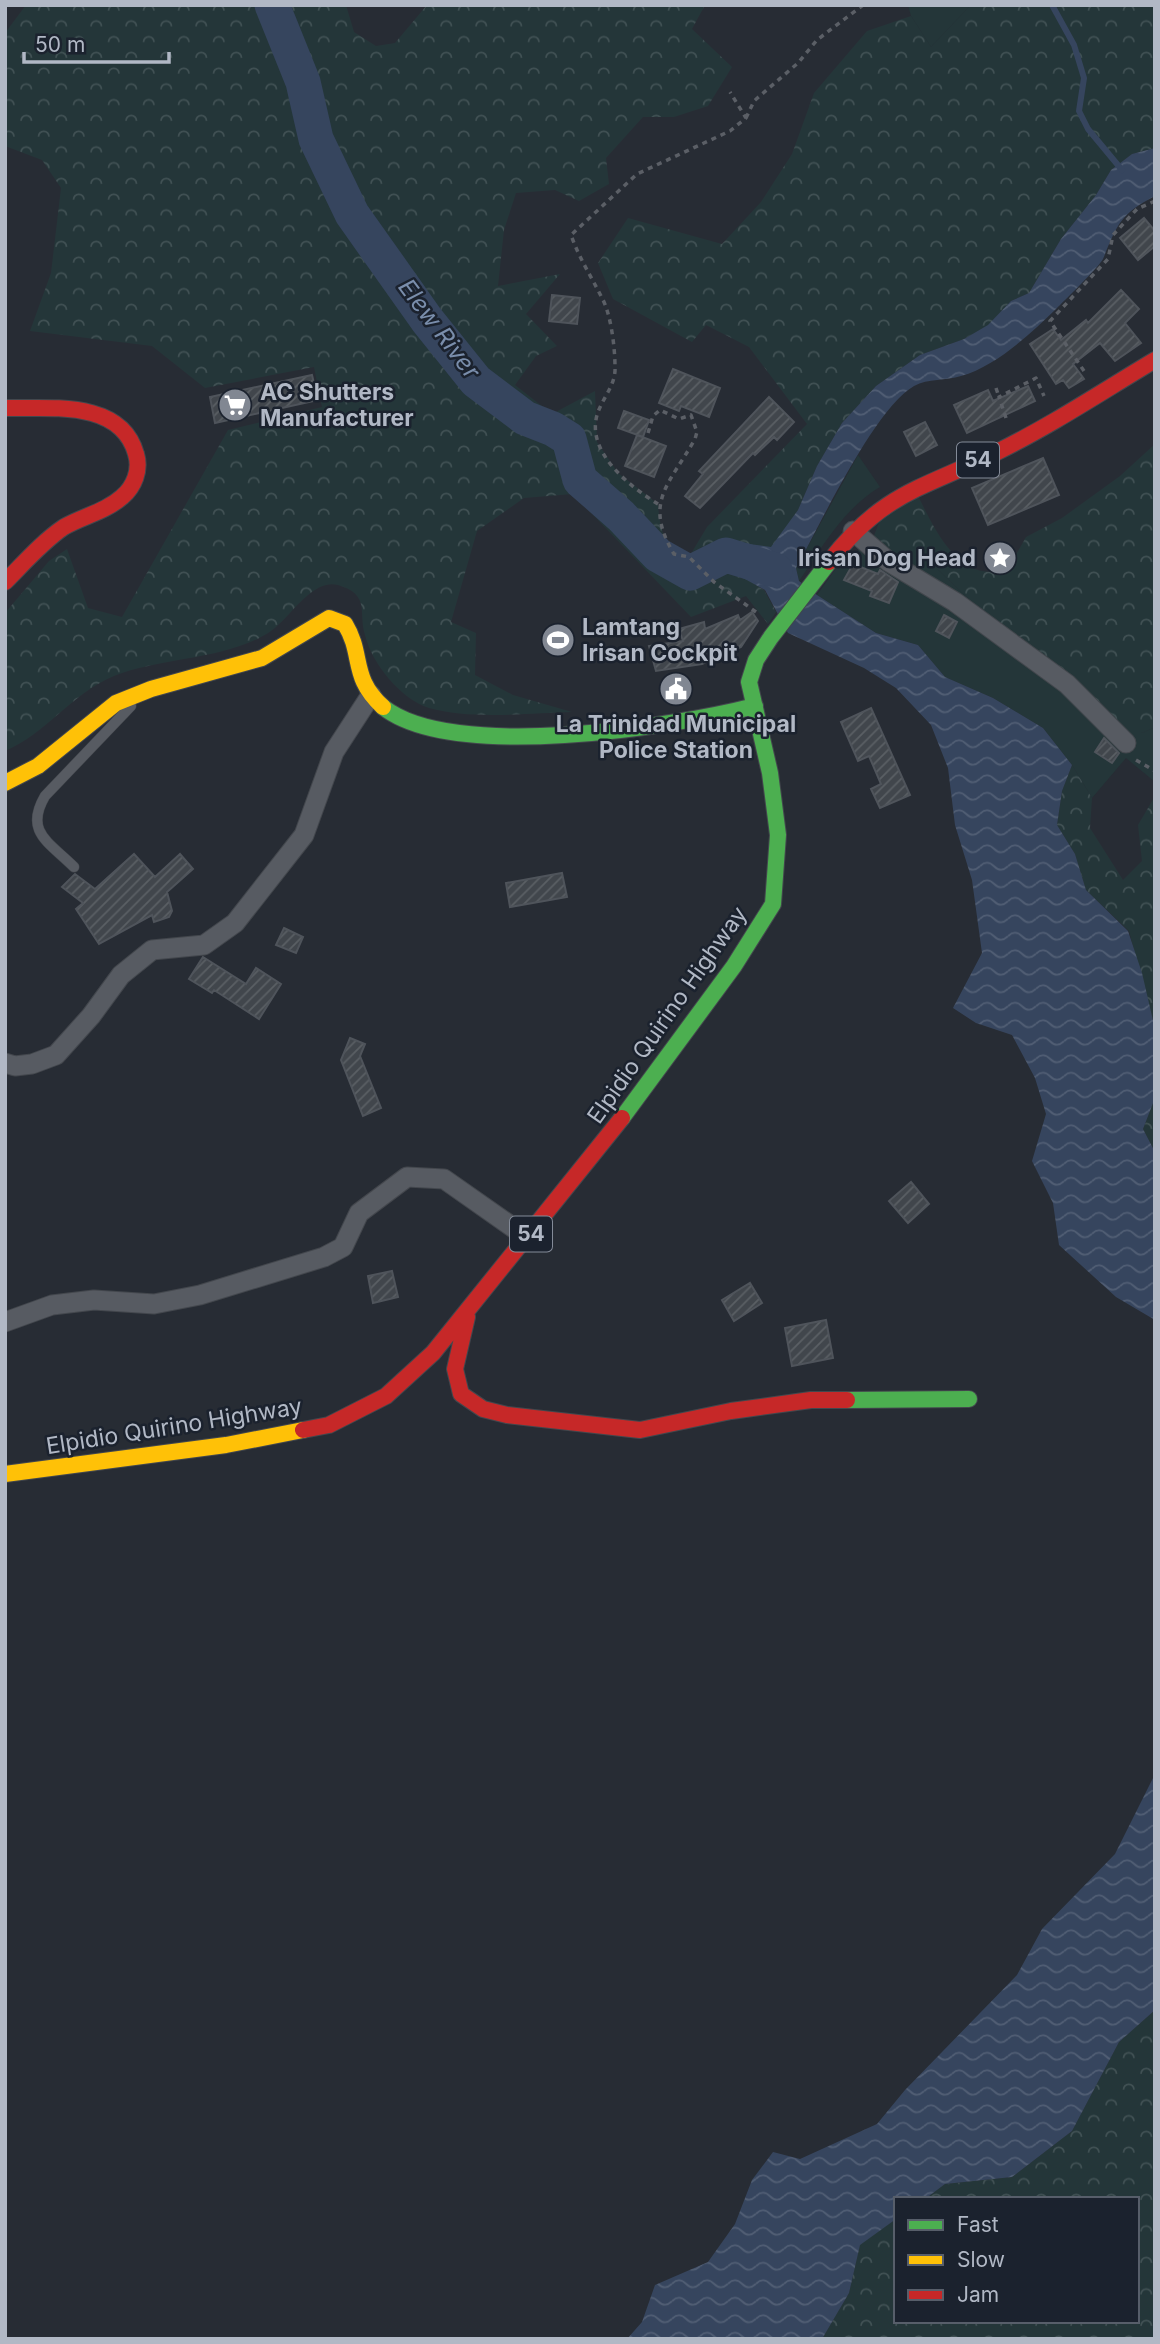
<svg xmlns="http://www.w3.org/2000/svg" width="1160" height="2344" font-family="Inter,sans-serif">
<defs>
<pattern id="forest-crowns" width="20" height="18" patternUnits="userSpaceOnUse" patternTransform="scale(1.75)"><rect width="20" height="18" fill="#243639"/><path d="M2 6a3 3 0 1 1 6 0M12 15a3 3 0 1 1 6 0" fill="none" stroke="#415154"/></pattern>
<pattern id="water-waves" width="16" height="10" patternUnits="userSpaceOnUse" patternTransform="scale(1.75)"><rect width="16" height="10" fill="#36455e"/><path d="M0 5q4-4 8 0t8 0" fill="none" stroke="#515e74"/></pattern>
<pattern id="building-hatch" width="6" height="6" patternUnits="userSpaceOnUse" patternTransform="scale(1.75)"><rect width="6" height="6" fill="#41464c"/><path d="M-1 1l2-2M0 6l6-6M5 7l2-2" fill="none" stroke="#5a5f64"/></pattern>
</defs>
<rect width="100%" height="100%" fill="#272c34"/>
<path fill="#243639" d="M908,5h63l-40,42 -20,-31z
M858,455l22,32c-37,22 -57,59 -81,94l-3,-13z
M872,541l55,18 43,41 172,133 13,-6v55l-29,-24 -34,40 -20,-33 -29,-37 -50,-30 -48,-21 -27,-32 -42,-12 -59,-38 22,-31z"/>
<path fill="url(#forest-crowns)" d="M26,5h320l8,27 22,14 19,-3 32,-38h278l-13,24 40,38 -24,39 -34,11h-31l-37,41 3,26 -30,17 -24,-11 -39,3 -12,37 -6,56 62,-12 -34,40 31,32 -21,10 -21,29 37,29 43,-23 2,51 21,31 40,31c1,18 7,56 31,53l18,-30 100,-103 -58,-77 -43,-22 -14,17 -79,-43 -15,-36 30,-45 94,26 39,-42 31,-48 22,-61 53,-62 44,-15 20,31 40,-42h184v143l-23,6 -21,16 -15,25 -35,44 -32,54 -18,8 -22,24 -25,14 -44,16 -44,31 -34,37 -25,43 -19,44 -47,72 13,8 12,22 -8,12 -22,-28 -55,21 -118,-123 -49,4 -47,33 -26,91 25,11 -1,42 38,20 59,17c-43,1 -101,8 -143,-4 -28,-9 -57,-44 -64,-73 -7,-23 6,-40 -27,-50 -26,-7 -48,33 -67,46 -42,29 -109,26 -157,45 -42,17 -68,58 -109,75v-138l44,-52 18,-12 21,59 34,9 106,-187 94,-23 -8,-40 -109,21 -53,-42 -122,-15 21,-58 10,-85 -19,-28 -37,-14v-113z
M1155,444v283l-13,6 -32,-16 -140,-117 -43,-41 -13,9 -42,-27 8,-21 38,-24c18,36 42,89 90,73l18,-32 36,-19 58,-42z
M1072,765l20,33 -2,30 33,52 19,-19 -4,-36 17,-29v232l-26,-97 -43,-41 -11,-36 -18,-29 5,-34z
M1155,1098v54l-12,-23z
M1155,2010v329h-333l27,-46 11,-49 36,-25v102h241v-122h-212l20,-15 67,-7 60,-46 47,-89z"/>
<path fill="url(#water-waves)" d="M1155,148v48c-35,18 -38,29 -52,63 -4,8 -39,42 -47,50 -27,26 -60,57 -95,67 -15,5 -33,2 -47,10 -40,23 -94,139 -118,182l3,13 18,14 59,38 42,12 27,32 48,21 50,30 29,37 -10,26 -5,34 18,29 11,36 42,41 14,42 13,56v69l-12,31 12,23v168l-39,-23 -57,-52 -6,-42 -21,-42 14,-47 -11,-36 -23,-43 -36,-12 -23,-15 29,-55 -10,-73 -17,-55 -7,-57 -17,-43 -35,-37 -32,-20 -76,-35 -23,-43 -31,-17 8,-30 29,4 27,-37 19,-44 25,-43 34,-37 44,-31 44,-16 24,-14 23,-24 18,-8 32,-54 35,-44 15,-25 21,-16z
M1155,1774v236l-36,32 -47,89 -60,46 -67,7 -20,15h-29v20l-36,26 -11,48 -27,46h-195l15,-17 13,-37 53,-23 27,-38 17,-44 21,-28 27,7 77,-35 28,-34 112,-115 25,-46 73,-75z"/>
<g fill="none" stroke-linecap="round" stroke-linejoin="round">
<path stroke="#36455e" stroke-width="6" d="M1052,5l22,40 10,33 -5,33 9,18 34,41"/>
<path stroke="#36455e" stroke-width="35" d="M272,5l31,77 13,57 36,75 75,106 49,61 49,37 28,11 16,10 11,41 41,36 37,39 32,18 36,-18 49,15"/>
</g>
<path fill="url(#building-hatch)" stroke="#4f545b" stroke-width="2" d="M1144,218l11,13v15l-17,14 -18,-22z
M1121,290l18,19 -14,14 16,20 -26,18 -15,-18 -27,21 11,15 -15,9 -6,-8 -7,4 -26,-40 23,-15 8,11 25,-20 2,3z
M552,295l28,3 -3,26 -28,-3z
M673,369l47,19 -11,29 -28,-11 -2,5 -20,-8z
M312,375l6,25 -103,23 -5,-26z
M1028,386l7,15 -68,32 -13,-28 34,-15 5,11z
M769,397l25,25 -17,18 -3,-3 -19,18 -2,-2 -53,55 -15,-12 18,-22 -4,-3z
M624,411l25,9 -6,17 -25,-9z
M925,422l12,23 -21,11 -12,-24z
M637,435l29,11 -12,31 -29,-11z
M1043,458l16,37 -71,30 -16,-37z
M853,564l25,10 2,-4 18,12 -9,21 -19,-7 2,-5 -28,-11z
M752,612l6,9 -17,26 -39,17 -46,7 -7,-25 34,-5 -4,-12 25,-7 1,7 33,-14 2,5z
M944,615l13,7 -8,16 -13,-7z
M871,708l39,87 -30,13 -9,-19 10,-5 -12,-28 -11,5 -17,-39z
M1104,738l15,15 -7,10 -17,-11z
M134,854l21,23 25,-23 13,15 -26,23 5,19 -3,6 -15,5 -2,-7 -53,29 -23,-35 7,-6 -21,-16 13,-13 20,15z
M562,873l5,24 -57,10 -4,-24z
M284,928l19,9 -7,16 -20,-8z
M203,957l43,27 10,-16 25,16 -22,35 -45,-29 -2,3 -23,-14z
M350,1038l15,6 -5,12 21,52 -18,8 -22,-56z
M911,1182l18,22 -21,19 -19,-22z
M392,1271l6,26 -25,6 -5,-27z
M750,1283l12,20 -28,18 -12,-21z
M826,1320l7,38 -41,8 -7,-38z"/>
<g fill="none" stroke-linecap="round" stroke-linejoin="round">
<defs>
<path id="lane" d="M74,867c-25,-25 -50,-35 -29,-71l86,-90"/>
<path id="street" d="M853,531l36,31 66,40 112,82 59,59
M5,1063l10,3 17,-2 24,-9 35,-39 30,-41 31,-25 52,-5 31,-22 69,-88 30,-83 37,-57
M5,1322l47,-17 42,-5 60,4 46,-9 124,-38 19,-10 16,-34 48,-36 37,2 84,59"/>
<path id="fast" d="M383,707c69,55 290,20 372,-1
M622,1118l112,-152 39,-62 5,-69 -8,-62 -21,-91 7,-22 15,-23 58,-75
M847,1400l122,-1"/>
<path id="slow" d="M5,783l33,-17 78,-63 35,-14 111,-31 67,-40 16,6c19,31 5,53 38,83
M5,1474l221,-29 77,-15"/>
<path id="jam" d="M5,408c44,1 116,-9 131,46 5,16 -2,33 -14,43 -17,15 -39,19 -58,30 -22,15 -40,36 -59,55
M829,562c55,-71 94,-73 168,-110 55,-27 106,-61 158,-92
M467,1317l-12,52 6,25 22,15 24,6 133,15 91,-19 80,-11h36
M303,1430l26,-5 57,-29 47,-43 189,-235"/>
</defs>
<use href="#lane" stroke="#43474d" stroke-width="11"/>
<use href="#street" stroke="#43474d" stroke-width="21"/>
<use href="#fast" stroke="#43474d" stroke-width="18"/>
<use href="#slow" stroke="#43474d" stroke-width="18"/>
<use href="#jam" stroke="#43474d" stroke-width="18"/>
<path stroke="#5b5f66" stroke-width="3.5" stroke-dasharray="5 5" stroke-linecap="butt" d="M746,118l8,-17 44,-38 19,-23 46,-35
M1084,371l-34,-50 58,-62 5,-24 24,-26 18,-8
M996,388l3,9
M1006,418l-7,-21 37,-19 8,18
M648,433l5,-17 7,-6 19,9 12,-4 6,17 -2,7c-26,46 -52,63 -21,115l15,3 25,25 42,30
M658,504c-29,-18 -74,-53 -60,-92 6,-16 18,-28 17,-45 0,-19 -4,-53 -13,-69 -11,-22 -23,-40 -31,-63l66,-61 93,-43 16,-13 -16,-26
M1136,760l19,11"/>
<use href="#lane" stroke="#575b62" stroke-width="10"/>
<use href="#street" stroke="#575b62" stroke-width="19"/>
<use href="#fast" stroke="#4caf50" stroke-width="16"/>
<use href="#slow" stroke="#ffc107" stroke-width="16"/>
<use href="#jam" stroke="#c62828" stroke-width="16"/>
</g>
<defs>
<symbol id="supermarket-disc" viewBox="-11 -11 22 22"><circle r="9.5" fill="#818792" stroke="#1b222e"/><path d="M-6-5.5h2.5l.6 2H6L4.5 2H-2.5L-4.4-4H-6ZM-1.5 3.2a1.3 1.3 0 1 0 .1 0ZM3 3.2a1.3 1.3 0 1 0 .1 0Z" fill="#fff"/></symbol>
<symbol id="sight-disc" viewBox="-11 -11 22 22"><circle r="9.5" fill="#818792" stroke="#1b222e"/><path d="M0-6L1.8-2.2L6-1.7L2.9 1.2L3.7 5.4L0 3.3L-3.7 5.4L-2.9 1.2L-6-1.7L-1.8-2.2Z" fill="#fff"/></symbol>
<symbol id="stadium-disc" viewBox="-11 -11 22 22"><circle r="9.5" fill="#818792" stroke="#1b222e"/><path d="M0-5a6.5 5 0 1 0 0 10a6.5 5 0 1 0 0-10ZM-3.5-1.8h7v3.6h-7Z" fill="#fff"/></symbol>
<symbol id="civic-disc" viewBox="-11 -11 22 22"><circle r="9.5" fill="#818792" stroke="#1b222e"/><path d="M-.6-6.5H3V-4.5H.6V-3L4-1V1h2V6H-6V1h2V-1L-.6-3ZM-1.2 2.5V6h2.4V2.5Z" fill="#fff"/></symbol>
</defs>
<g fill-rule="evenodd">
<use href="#supermarket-disc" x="216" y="386" width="38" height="38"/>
<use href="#sight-disc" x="981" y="539" width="38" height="38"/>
<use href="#stadium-disc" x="539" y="621" width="38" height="38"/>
<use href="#civic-disc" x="657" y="670" width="38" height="38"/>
</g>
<g text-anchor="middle" stroke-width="5" stroke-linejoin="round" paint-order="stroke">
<g fill="#1b222e" stroke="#848b98" stroke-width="2">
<rect x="957" y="442.5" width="42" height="35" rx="5"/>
<rect x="510" y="1216.5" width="42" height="35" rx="5"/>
</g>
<g font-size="21" font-weight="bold" fill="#b1b8c5">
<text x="978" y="467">54</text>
<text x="531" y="1241">54</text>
</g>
<g font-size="23" font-weight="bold" fill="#b1b8c5" stroke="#1b222e" text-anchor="start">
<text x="260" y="400">AC Shutters<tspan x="260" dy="26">Manufacturer</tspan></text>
<text x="976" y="566" text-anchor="end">Irisan Dog Head</text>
<text x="582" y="635">Lamtang<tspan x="582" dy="26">Irisan Cockpit</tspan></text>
<text x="676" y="732" text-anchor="middle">La Trinidad Municipal<tspan x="676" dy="26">Police Station</tspan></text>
</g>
<g font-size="23" fill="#b1b8c5" stroke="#1b222e">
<text transform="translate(667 1015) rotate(-55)" y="8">Elpidio Quirino Highway</text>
<text transform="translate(174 1426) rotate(-9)" y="8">Elpidio Quirino Highway</text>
</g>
<g font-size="24" font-style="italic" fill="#7a8eac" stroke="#1b222e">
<text transform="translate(439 329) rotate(53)" y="8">Elew River</text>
</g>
</g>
<rect width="1160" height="2344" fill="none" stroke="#b1b8c5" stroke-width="14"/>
<rect x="894" y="2197" width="245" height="126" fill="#1b222e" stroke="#575e6a" stroke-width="2"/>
<rect x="908" y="2220" width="35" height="10" fill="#4caf50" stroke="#575e6a" stroke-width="2"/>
<text x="957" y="2232" font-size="21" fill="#b1b8c5">Fast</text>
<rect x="908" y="2255" width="35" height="10" fill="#ffc107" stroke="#575e6a" stroke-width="2"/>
<text x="957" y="2267" font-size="21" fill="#b1b8c5">Slow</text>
<rect x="908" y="2290" width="35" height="10" fill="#c62828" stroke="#575e6a" stroke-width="2"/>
<text x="957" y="2302" font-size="21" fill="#b1b8c5">Jam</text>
<path d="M24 52v10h145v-10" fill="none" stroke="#b1b8c5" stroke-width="3.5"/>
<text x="35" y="52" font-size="21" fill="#b1b8c5" stroke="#1b222e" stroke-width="5" paint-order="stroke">50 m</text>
</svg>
